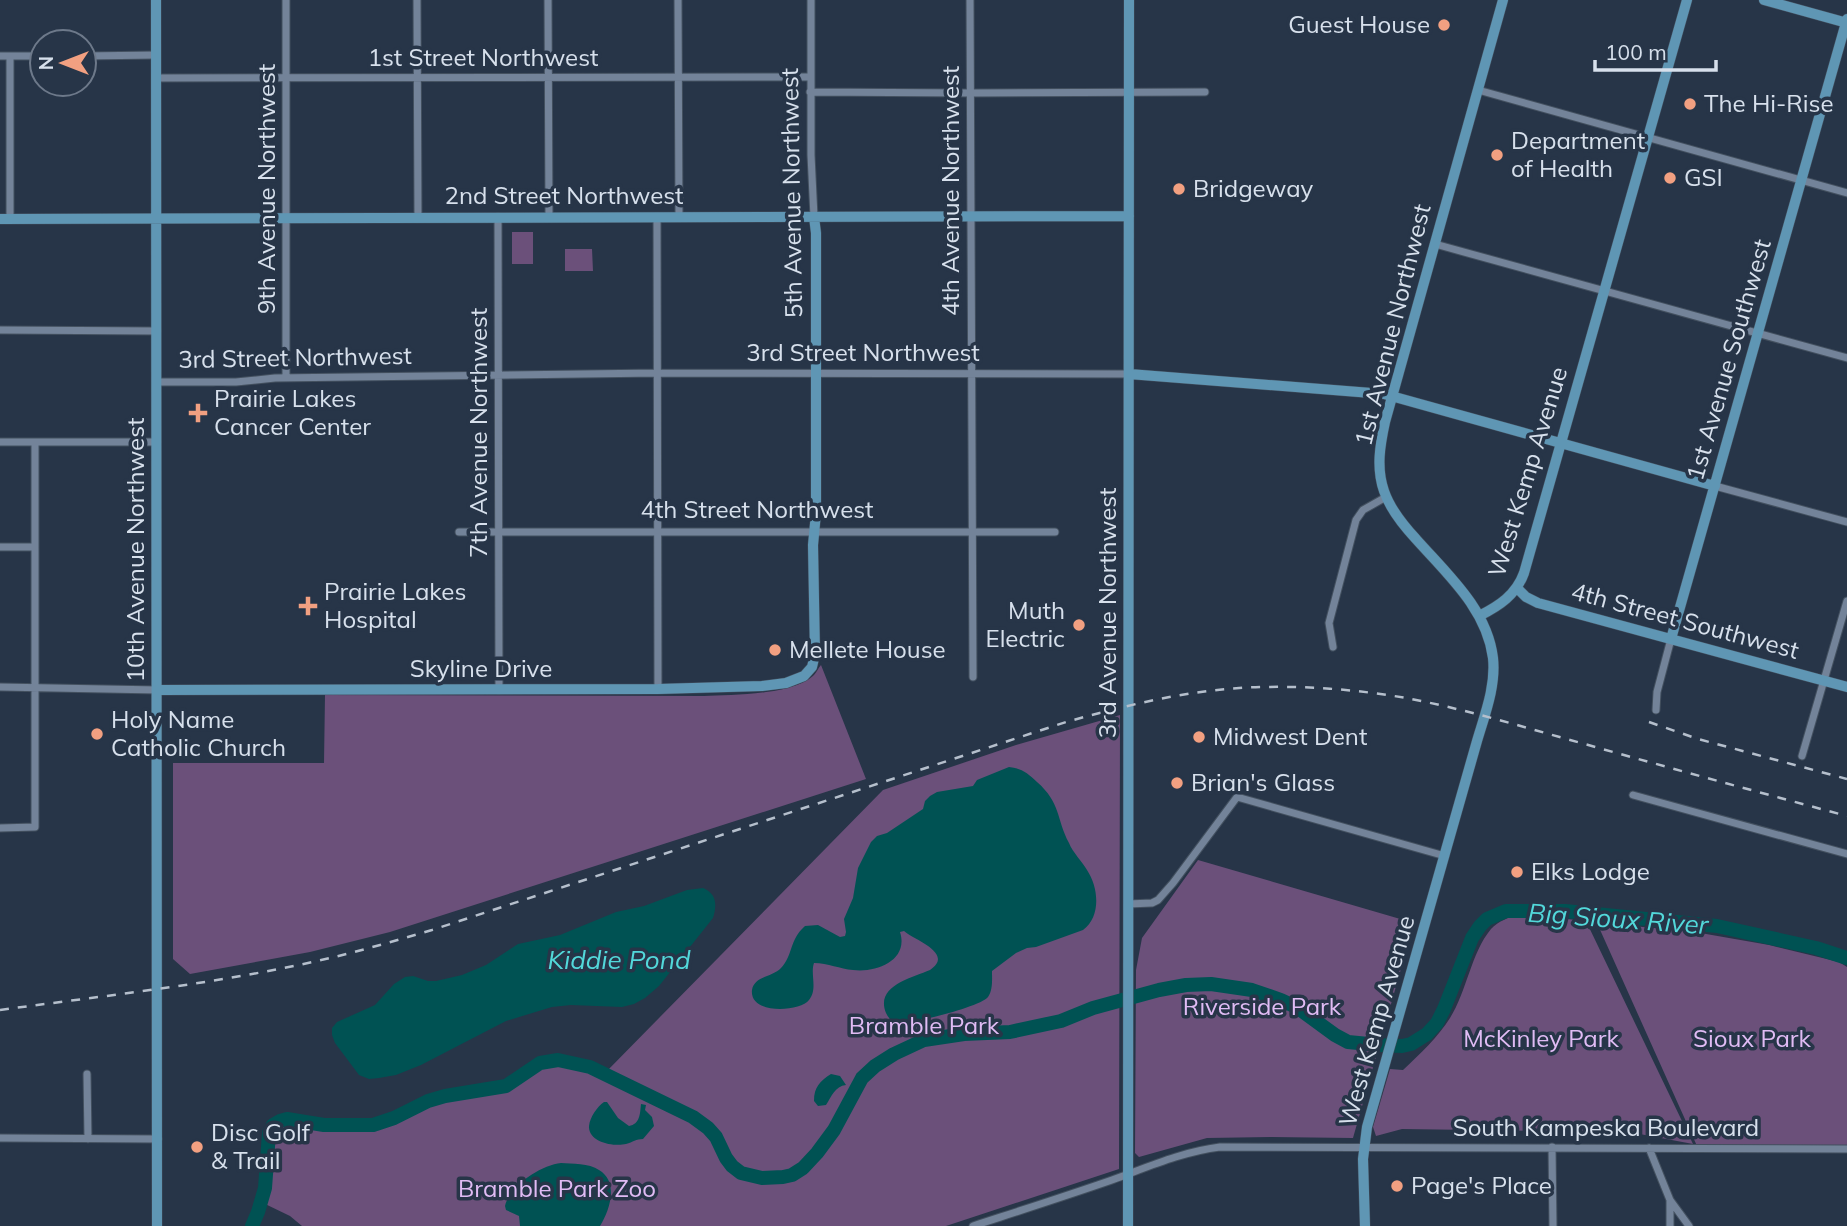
<svg xmlns="http://www.w3.org/2000/svg" width="1847" height="1226" font-family="Mulish,sans-serif">
<rect width="100%" height="100%" fill="#273548"/>
<path fill="#6b507a" d="M512,232h21v32h-21z
M565,249h27l1,22h-28z
M821,665l45,114 -476,153 -80,20 -120,22 -17,-15v-196h151l1,-68 379,1c28,-1 90,-1 110,-21 3,-3 4,-7 7,-10z
M1120,715l-1,454 -173,57h-644l-12,-10 -29,-14c3,-10 5,-20 7,-31 1,-14 -5,-36 6,-47 11,-11 39,0 52,1 15,1 33,3 48,0 25,-5 45,-22 69,-29 21,-5 45,-2 64,-10 10,-4 17,-13 26,-19 22,-14 50,-3 71,7l279,-284 133,-45z
M1198,860l216,63 -61,215 -82,-1 -64,1 -68,19 -4,-4 1,-183 6,-32z
M1519,914l67,7 107,223 -64,-12 -227,-3 -26,7 -3,-9 17,-58 13,1c16,-15 36,-34 47,-52 17,-27 21,-65 41,-89 7,-8 19,-12 28,-15z
M1597,923l92,8 80,14 70,17 8,5v178l-150,1z"/>
<path fill="#005253" d="M1009,767c12,1 19,6 28,15 24,21 19,36 32,61 4,10 13,18 18,27 12,18 14,47 -4,60l-47,17 -9,1 -11,5 -24,18c0,8 1,19 -4,26 -8,10 -77,27 -90,26 -6,-1 -9,-4 -12,-10 -11,-27 25,-35 44,-43 25,-17 -16,-30 -26,-39l-4,1c9,28 -23,41 -47,38 -13,-1 -25,-7 -39,-7 -4,11 4,26 -5,37 -9,12 -60,15 -57,-10 2,-14 21,-13 29,-22 12,-12 8,-28 24,-42l13,-1 22,12 5,-1 1,-4 -2,-13 9,-21 5,-30 13,-26 6,-6 10,-3 36,-24 2,-8 5,-5 7,-4 36,-6 4,-6z
M703,888c14,6 14,17 10,30l-54,68 -14,12 -11,6 -12,3 -51,-2 -19,2 -46,14 -85,44 -25,10 -17,3 -10,1 -10,-4 -24,-32 -3,-8v-7l5,-6 38,-17 19,-21 11,-7 8,-1 15,5h8l26,-6 24,-10 32,-21 42,-9 56,-23 28,-6 43,-16z
M831,1074l9,2 6,9c-11,1 -15,12 -20,20l-8,1 -4,-5c0,-14 6,-20 17,-27z
M604,1102h3l11,16 11,8c11,-2 11,-12 12,-22l5,1 -1,5 7,7 2,9 -11,13c-7,0 -10,3 -17,5 -12,3 -38,-2 -37,-18 1,-9 8,-19 15,-24z
M561,1163c11,1 28,0 38,7 20,12 11,40 1,56h-80l-1,-10 -13,-6 -1,-4c4,-20 36,-41 56,-43z"/>
<g fill="none" stroke-linecap="round" stroke-linejoin="round">
<path stroke="#005253" stroke-width="14" d="M252,1226l6,-14 7,-24 4,-55 4,-8 7,-4 7,-2 37,6h49l21,-7 34,-17 17,-5 61,-10 34,-23 18,-3 32,7 103,50 15,11 8,9 10,21 6,8 9,7 21,5 21,-1 9,-2 11,-7 14,-15 17,-23 28,-52 13,-12 19,-12 30,-14 40,-6 46,-2 51,-11 32,-13 66,-18 27,-5 25,-1 41,6 29,10 17,8 37,27 13,7 31,3 23,1 9,-2 16,-10 10,-11 7,-14 28,-71 8,-12 7,-7 19,-8h59l152,15 99,22 31,10"/>
<defs>
<path id="street" d="M417,0l1,218
M548,0l1,217
M678,0l1,217
M811,0v155l3,62
M970,0l3,677
M0,56h42
M10,56v163
M84,56l72,-1
M156,78l654,-1
M1478,90l369,103
M810,92l161,1 234,-1
M498,217l1,473
M657,217l1,472
M1435,244l412,114
M0,330l157,1
M286,378v-378
M157,382h79l39,-4 382,-5 472,1
M0,442h157
M1715,486l132,36
M459,532h596
M0,547h35
M1333,647l-4,-24 27,-103 7,-10 23,-13
M0,687l158,3
M1656,710l1,-18 14,-53
M1802,756l45,-155
M1633,795l214,59
M0,828l35,-1v-385
M1128,904l24,-1 6,-3 15,-17 64,-86 208,59
M87,1074l1,65
M0,1138l158,1
M1552,1147l1,79
M1649,1148l21,52 19,26
M973,1226c46,-15 93,-30 139,-46 36,-13 69,-28 108,-33l627,2
M1670,1226v-26"/>
<path id="secondary" d="M156,0l1,1226
M1764,0l83,23
M0,219l1129,-3
M1129,374l255,20 331,92
M1517,588l9,9 12,6 309,84
M1479,616c20,-10 37,-21 45,-43l163,-573
M1671,639l176,-620
M158,690l500,-1 104,-3 24,-3 18,-7 8,-9 3,-13 -2,-109 3,-32v-280l-2,-16
M1128,1226l1,-1226
M1365,1226l-2,-67 4,-32 110,-386c8,-27 19,-55 16,-83 -6,-49 -46,-84 -77,-119 -13,-14 -26,-30 -32,-48 -8,-23 -4,-46 1,-69l118,-422"/>
</defs>
<use href="#street" stroke="#43505f" stroke-width="9"/>
<use href="#secondary" stroke="#43505f" stroke-width="11"/>
<use href="#street" stroke="#738399" stroke-width="7"/>
<use href="#secondary" stroke="#5f96b4" stroke-width="10"/>
<path stroke="#b5bfcc" stroke-width="2.5" stroke-dasharray="9 9" stroke-linecap="butt" d="M1649,722l49,17 149,40
M0,1010c102,-14 206,-25 308,-47 42,-9 83,-21 124,-33l634,-208c65,-18 130,-34 198,-35 47,-1 96,3 142,11 59,11 117,29 175,45 89,25 177,49 266,73"/>
</g>
<g fill="#f2a081" stroke="#273548" stroke-width="2.5">
<circle cx="1444" cy="25" r="7"/>
<circle cx="1690" cy="104" r="7"/>
<circle cx="1497" cy="155" r="7"/>
<circle cx="1670" cy="178" r="7"/>
<circle cx="1179" cy="189" r="7"/>
<path d="M194.5 402.5h7v7h7v7h-7v7h-7v-7h-7v-7h7z"/>
<path d="M304.5 595.5h7v7h7v7h-7v7h-7v-7h-7v-7h7z"/>
<circle cx="1079" cy="625" r="7"/>
<circle cx="775" cy="650" r="7"/>
<circle cx="97" cy="734" r="7"/>
<circle cx="1199" cy="737" r="7"/>
<circle cx="1177" cy="783" r="7"/>
<circle cx="1517" cy="872" r="7"/>
<circle cx="197" cy="1147" r="7"/>
<circle cx="1397" cy="1186" r="7"/>
</g>
<g text-anchor="middle" stroke-width="7" stroke-linejoin="round" paint-order="stroke">
<g font-size="24" fill="#d7e0ec" stroke="#273548" text-anchor="start">
<text x="1430" y="33" text-anchor="end">Guest House</text>
<text x="1704" y="112">The Hi-Rise</text>
<text x="1511" y="149">Department<tspan x="1511" dy="28">of Health</tspan></text>
<text x="1684" y="186">GSI</text>
<text x="1193" y="197">Bridgeway</text>
<text x="214" y="407">Prairie Lakes<tspan x="214" dy="28">Cancer Center</tspan></text>
<text x="324" y="600">Prairie Lakes<tspan x="324" dy="28">Hospital</tspan></text>
<text x="1065" y="619" text-anchor="end">Muth<tspan x="1065" dy="28">Electric</tspan></text>
<text x="789" y="658">Mellete House</text>
<text x="111" y="728">Holy Name<tspan x="111" dy="28">Catholic Church</tspan></text>
<text x="1213" y="745">Midwest Dent</text>
<text x="1191" y="791">Brian's Glass</text>
<text x="1531" y="880">Elks Lodge</text>
<text x="211" y="1141">Disc Golf<tspan x="211" dy="28">&amp; Trail</tspan></text>
<text x="1411" y="1194">Page's Place</text>
</g>
<g font-size="24" fill="#d7e0ec" stroke="#273548">
<text x="483" y="66">1st Street Northwest</text>
<text transform="translate(267 189) rotate(-90)" y="8">9th Avenue Northwest</text>
<text transform="translate(951 191) rotate(-90)" y="8">4th Avenue Northwest</text>
<text transform="translate(792 193) rotate(-91)" y="8">5th Avenue Northwest</text>
<text x="564" y="204">2nd Street Northwest</text>
<text transform="translate(1393 325) rotate(-76)" y="8">1st Avenue Northwest</text>
<text x="863" y="361">3rd Street Northwest</text>
<text transform="translate(295 358) rotate(-1)" y="8">3rd Street Northwest</text>
<text transform="translate(1729 360) rotate(-74)" y="8">1st Avenue Southwest</text>
<text transform="translate(479 433) rotate(-90)" y="8">7th Avenue Northwest</text>
<text transform="translate(1528 472) rotate(-73)" y="8">West Kemp Avenue</text>
<text x="757" y="518">4th Street Northwest</text>
<text transform="translate(136 550) rotate(-90)" y="8">10th Avenue Northwest</text>
<text transform="translate(1108 613) rotate(-90)" y="8">3rd Avenue Northwest</text>
<text transform="translate(1685 621) rotate(15)" y="8">4th Street Southwest</text>
<text x="481" y="677">Skyline Drive</text>
<text transform="translate(1377 1021) rotate(-74)" y="8">West Kemp Avenue</text>
<text x="1606" y="1136">South Kampeska Boulevard</text>
</g>
<g font-size="24" fill="#e0bbf4" stroke="#273548">
<text x="1262" y="1015">Riverside Park</text>
<text x="924" y="1034">Bramble Park</text>
<text x="1541" y="1047">McKinley Park</text>
<text x="1752" y="1047">Sioux Park</text>
<text x="557" y="1197">Bramble Park Zoo</text>
</g>
<g font-size="26" font-style="italic" fill="#52d8da" stroke="#273548">
<text transform="translate(1618 919) rotate(4)" y="9">Big Sioux River</text>
<text x="619" y="969">Kiddie Pond</text>
</g>
</g>
<g transform="translate(63 63) rotate(270)"><circle r="33" fill="#273548" stroke="#6d798a" stroke-width="2"/>
<path d="M0-5L12 26L0 18L-12 26Z" fill="#f2a081"/>
<text y="-10" font-size="19" font-weight="bold" text-anchor="middle" fill="#d7e0ec">N</text>
</g>
<path d="M1595 60v10h121v-10" fill="none" stroke="#d7e0ec" stroke-width="3.5"/>
<text x="1605" y="60" font-size="21" fill="#d7e0ec" stroke="#273548" stroke-width="5" paint-order="stroke">100 m</text>
</svg>
